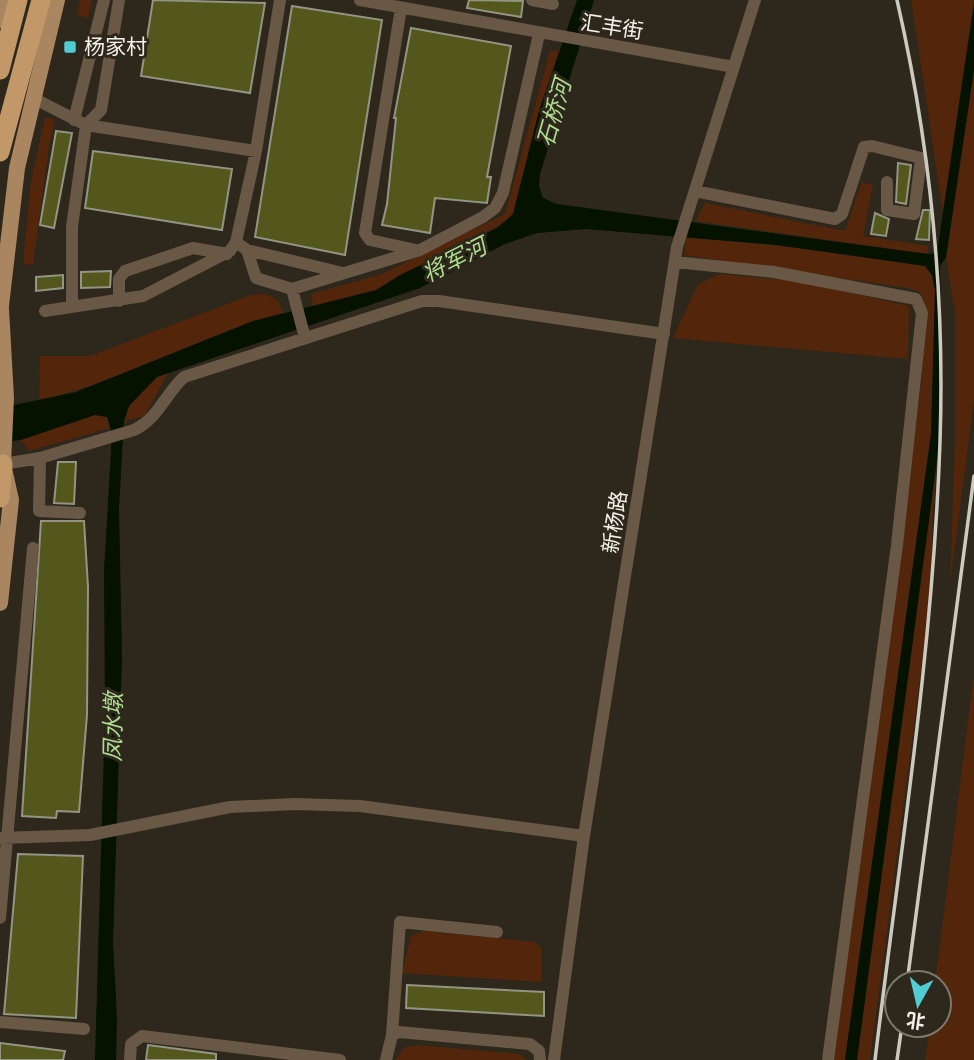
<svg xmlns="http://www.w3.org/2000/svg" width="974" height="1060" font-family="Rubik,'Noto Sans SC',sans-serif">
<rect width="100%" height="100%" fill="#2d281b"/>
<path fill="#53250b" d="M80,0h12l-4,18 -11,-3z
M911,0h63l-31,212z
M550,51h9l-20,60 -26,103 -8,8 -129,68 -63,16 -2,-12 71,-20 123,-60z
M974,70v330l-24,184 5,-142v-130l-9,-54z
M45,118l10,1 -6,28 -16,117 -10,1 8,-84z
M862,182l11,3 -10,51 65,10v8l-232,-33 9,-18 140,28z
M686,237c80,7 160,15 239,29l7,9 3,16 -4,143 -86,626h-11l88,-683 3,-73 -5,-12 -12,-4 -224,-33z
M720,274l83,8 106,24 -1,53 -235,-21 25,-54z
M265,294l13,6 5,13c-84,22 -159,69 -244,87l1,-44h50l161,-61z
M169,372l-25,44 -20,5c7,-22 23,-41 45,-49z
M95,415l12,2 3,11 -81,23 -8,-11z
M939,441l-7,81v66l-62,472h-13z
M974,674v386h-49l5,-35h9v-42h-4z
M424,931l111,11 7,6 -1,34 -139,-9 9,-37z
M419,1045l100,9 8,6h-132l10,-13z"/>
<path fill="#051200" d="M577,0h17l-54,174 -1,12 4,12 14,6 371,50 9,-1 37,-250v67l-28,188 -6,8 2,157 -85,637h-12l86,-626 4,-143 -3,-16 -7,-9 -149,-21 -190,-16 -49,4 -32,11 -85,44 -263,89 -28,29 -5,15 -5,87 3,150 -9,284 4,75 -1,43h-21l10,-347 -1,-142 8,-137 -5,-17 -12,-2 -74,25 -21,2v-34l76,-16 177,-71 123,-31 24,-15 97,-47 16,-14 26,-103z"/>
<path fill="#54571c" stroke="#929484" stroke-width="2" d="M153,0l112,3 -15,90 -109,-17z
M469,0l54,1 -2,16 -54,-9z
M292,6l90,14 -37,235 -90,-18z
M411,28l100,18 -24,131h4l-4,26 -52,-5 -5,35 -48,-8 5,-21 9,-86h-2z
M56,131l16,2 -18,95 -14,-3z
M93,151l139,18 -10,61 -137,-22z
M898,163l13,2 -5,39 -10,-2z
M923,210h7l-1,30 -13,-1z
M875,213l14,6 -3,17 -15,-2z
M111,271l-1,16 -29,1v-16z
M63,275v13l-27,3v-14z
M58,462h18l-2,42 -20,-1z
M41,521h43l4,66 -1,128 -8,97 -22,-1 -1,7 -34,-2z
M18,854l65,2 -7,162 -72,-4z
M407,985l137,7v24l-138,-8z
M0,1043l65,8 -2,9h-63z
M148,1045l68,9v6h-70z"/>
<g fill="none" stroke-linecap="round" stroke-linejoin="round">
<path stroke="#695845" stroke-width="12" d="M360,0l374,67
M532,0l21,4
M401,8l-36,225 5,7 46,10
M33,98l53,27 170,26
M74,120l30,-120
M695,191l140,28 7,-5 22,-67 8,-1 49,12 -7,56 -27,-4v-28
M236,242l11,8 9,28 36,11 128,-39 63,-33 12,-9 8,-15 36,-159
M247,250l96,23
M675,262l99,10 142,27 6,14 -25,232 -69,515
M292,289l13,49
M119,301v-22l6,-8 68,-23 34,6
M72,307v-80l14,-102 15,-15 18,-110
M45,311l98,-15 87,-45 6,-9 20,-91 24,-151
M40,458l-1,53 41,2
M3,464l37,-6 94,-28c25,-12 31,-36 50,-53l238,-76h17l225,33
M0,838l90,-3 140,-28 65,-3 65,2 224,30
M0,918l33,-370
M0,1022l84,7
M392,1035l8,-113 97,10
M130,1060l1,-16 11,-8 198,24
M386,1060l6,-25 7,-3 131,12 9,7 1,9
M554,1060l30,-224 93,-589 78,-247"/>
<path stroke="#a9865f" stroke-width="16" d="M0,20l5,-20
M0,314l17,-146 40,-168
M0,603l11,-103 -8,-36 3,-66 -5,-89"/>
<path stroke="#c39869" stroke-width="19" d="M0,70l18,-70
M0,152l41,-152
M0,498l3,-34"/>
<path stroke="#ccc9bf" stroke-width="3.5" d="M907,983l67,-507
M875,1060c25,-206 58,-411 65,-618 5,-148 -10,-298 -43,-442
M897,1060l5,-35"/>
</g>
<rect fill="#51ccd3" stroke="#2d281b" stroke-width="2.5" x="63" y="40" width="14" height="14" rx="3.5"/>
<g text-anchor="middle" stroke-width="6" stroke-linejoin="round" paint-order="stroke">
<g font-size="21" fill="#f4f1e8" stroke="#2d281b">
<text transform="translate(612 27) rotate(9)" y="7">汇丰街</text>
<text transform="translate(615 522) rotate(-81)" y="7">新杨路</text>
</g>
<g font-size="21" fill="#f4f1e8" stroke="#2d281b" text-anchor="start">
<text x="84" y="54">杨家村</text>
</g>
<g font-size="23" font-style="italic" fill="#aedd92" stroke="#2d281b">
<text transform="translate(554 113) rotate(-74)" y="8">石桥河</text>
<text transform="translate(454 260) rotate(-27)" y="8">将军河</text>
<text transform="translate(113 727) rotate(-89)" y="8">凤水墩</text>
</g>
</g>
<g transform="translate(918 1004) rotate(188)"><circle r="33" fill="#2d281b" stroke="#7d786d" stroke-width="2"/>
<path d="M0-5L12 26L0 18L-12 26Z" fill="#51ccd3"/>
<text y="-10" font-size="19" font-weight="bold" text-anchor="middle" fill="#f4f1e8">北</text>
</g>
</svg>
